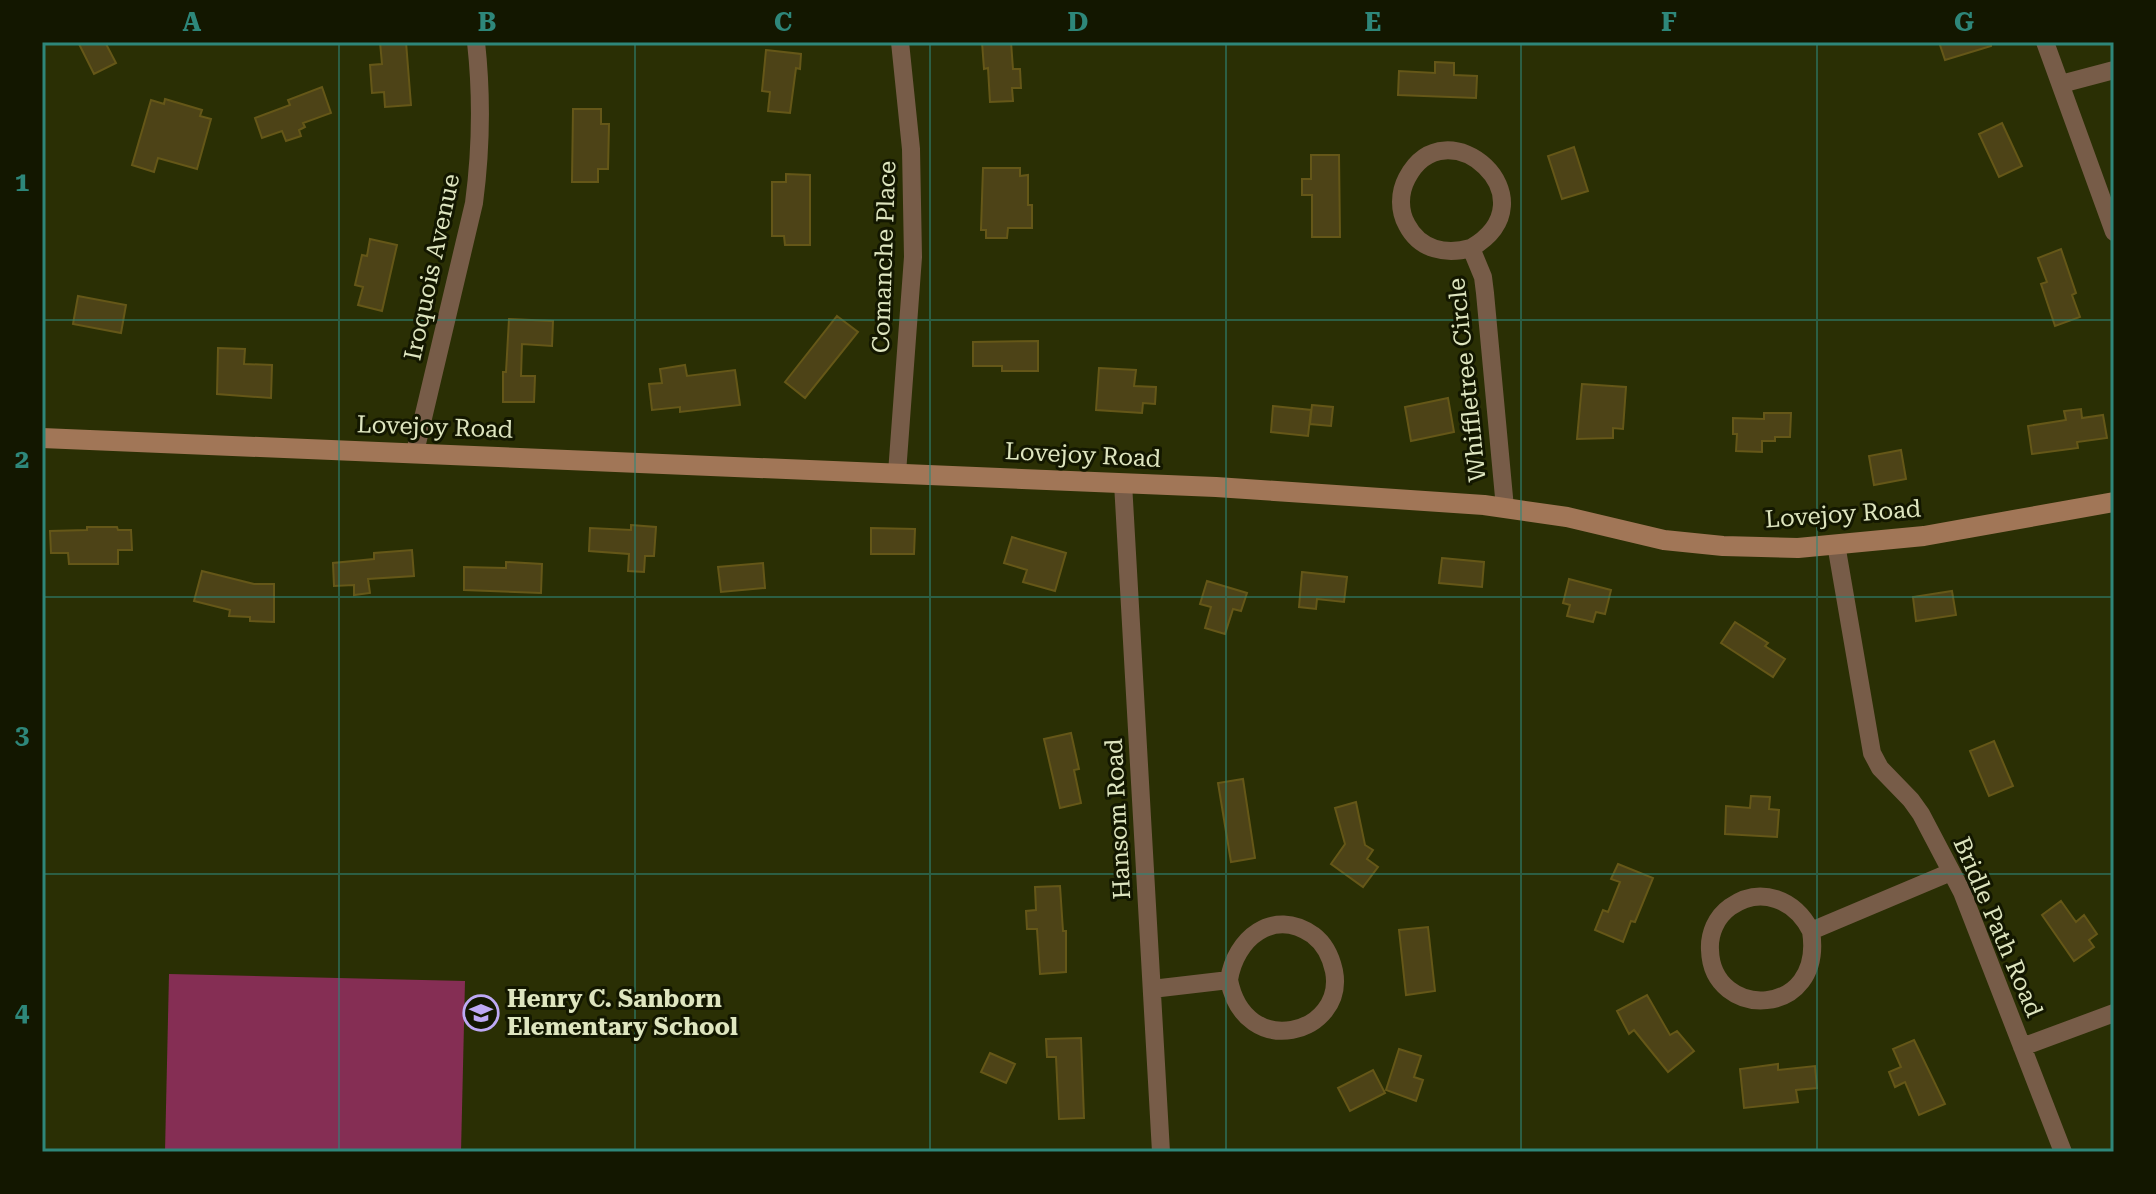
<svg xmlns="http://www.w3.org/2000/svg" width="2156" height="1194" font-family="'Roboto Serif',serif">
<rect width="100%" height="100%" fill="#2a2f04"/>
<path fill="#852e54" d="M169,974l296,7 -4,171h-296z"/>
<path fill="#4d4317" stroke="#655718" stroke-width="2" d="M78,42h27l11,21 -22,11z
M380,42h26l5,63 -26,2 -1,-15 -12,1 -2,-28 12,-1z
M982,42h29l2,27h7l1,19h-9l1,13 -23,1 -2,-34 -4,1z
M1939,42h52v4l-46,14z
M766,50l35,4 -1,15 -4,-1 -6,45 -22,-2 2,-19 -8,-1z
M1435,62l19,1v12l23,1 -1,22 -78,-3 1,-24 36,2z
M322,87l9,26 -28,10 2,4 -6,3 2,6 -15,5 -4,-10 -20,7 -7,-20 35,-13 -2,-5z
M165,99l37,11 -2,6 11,3 -14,50 -39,-11 -4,14 -22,-7 19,-65 13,4z
M573,109h28v15h8l-1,45h-10v13h-26z
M2002,123l20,43 -23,11 -20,-43z
M1574,147l14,44 -26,8 -14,-43z
M1311,155h28l1,82h-28v-42h-10v-16h9z
M983,168h37v8l8,-1v30h4v23h-24l-1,10h-21v-8h-5z
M786,174l24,1v70h-25l-1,-9h-12v-54h14z
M370,239l27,6 -15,66 -24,-6 5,-18 -8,-2 7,-30 5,1z
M2061,249l15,44 -4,2 8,22 -25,9 -14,-42 6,-2 -9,-24z
M78,296l48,9 -5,28 -48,-9z
M837,316l21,16 -53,66 -20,-16z
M509,319l44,2 -1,25 -30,-2 -1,32h14l-1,26h-31v-30h3z
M1038,341v30h-36v-5h-29v-24z
M218,348l27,1 -1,15 28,1 -1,33 -54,-4z
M685,365l2,11 48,-6 5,35 -60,7v-5l-28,3 -3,-26 13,-1 -2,-14z
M1099,368l37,2 -2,16 22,1 -1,17 -12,-1 -1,10 -46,-3z
M1582,384l44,3 -3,42 -10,-1v10l-36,1z
M1448,398l6,34 -43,9 -6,-34z
M1312,405l21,2 -2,19 -21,-2z
M1273,406l38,4 -3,26 -37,-4z
M2081,409l1,9 21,-3 4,23 -30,4 1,6 -46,6 -4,-28 38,-6 -2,-9z
M1764,413h27l-1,24h-15v4h-13v11l-26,-1 1,-17h-4v-16l31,1z
M1901,450l5,29 -32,6 -5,-29z
M631,525l25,2 -2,29h-9l-1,16 -16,-1 1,-17 -40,-3 1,-23 41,2z
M87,527h30l1,3h13l1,20h-14v14h-49l-1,-11h-17l-1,-22 37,-1z
M871,528l44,1 -1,25h-43z
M1012,537l54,16 -11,38 -32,-9 4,-12 -23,-7z
M412,550l2,26 -46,3 2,14 -16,2v-10l-20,1 -1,-23 41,-4v-6z
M1442,558l42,4 -2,25 -43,-4z
M506,562l36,2 -1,29 -77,-3v-23l42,1z
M763,563l2,25 -44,4 -3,-25z
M202,571l52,13h20v38l-24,-1v-4l-21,-1 1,-6 -36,-9z
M1302,572l45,5 -3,25 -27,-3 -1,10 -17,-2z
M1569,579l42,11 -6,24 -9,-2 -3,10 -26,-6 3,-11 -7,-2z
M1207,581l40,12 -6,18 -8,-2 -8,25 -20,-6 6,-21 -11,-3z
M1952,591l4,24 -40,6 -3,-24z
M1735,622l33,21 -3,3 20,13 -12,18 -52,-34z
M1071,733l8,36 -5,1 7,33 -21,5 -16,-69z
M1994,741l19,45 -24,10 -19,-45z
M1243,779l12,79 -24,4 -13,-79z
M1751,796l19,1 -1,12 10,1 -2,27 -52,-3 1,-28 24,2z
M1356,802l9,43 8,5 -6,9 11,8 -15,20 -32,-23 14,-20 -10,-36z
M1618,864l35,14 -18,44 -4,-1 -8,21 -28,-12 8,-20 5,2 12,-30 -9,-3z
M1060,886l3,45h3v41l-26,2 -3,-45h-10l-1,-18 10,-1 -1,-23z
M2061,901l15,21 8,-7 13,19 -8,6 5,7 -20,14 -32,-46z
M1428,927l7,64 -29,4 -7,-65z
M1647,995l23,40 7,-4 17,20 -26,21 -34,-42 -5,4 -12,-23z
M1081,1038l3,80 -25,1 -3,-62h-9l-1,-18z
M1914,1040l31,64 -26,11 -14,-33 -10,5 -6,-15 12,-5 -8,-18z
M1399,1049l22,7 -7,21 9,3 -7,21 -30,-11z
M990,1053l25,11 -9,19 -25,-11z
M1778,1064v6l37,-4 2,22 -21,2 2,12 -54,6 -4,-39z
M1373,1070l12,23 -35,18 -12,-23z"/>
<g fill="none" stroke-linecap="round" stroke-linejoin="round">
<path stroke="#775c48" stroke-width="18" d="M2045,42l69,190
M2061,84l53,-14
M1471,248c84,-49 -25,-145 -64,-70 -8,15 -8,33 0,47 13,25 39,30 64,23l12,29 2,16 20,215
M415,452l59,-249c7,-53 8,-107 2,-161
M897,473l16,-216 -2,-108 -11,-107
M1123,483l38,669
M1836,544l36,209 8,15 31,32 10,14 41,78 101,260
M1811,931c14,88 -99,90 -101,19 -1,-16 6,-33 20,-43 31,-22 65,-7 81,24l140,-59
M1152,989l77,-9c16,82 117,54 105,-9 -3,-14 -9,-27 -21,-36 -40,-28 -78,4 -84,45
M2022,1047l92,-34"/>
<path stroke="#a17657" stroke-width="20" d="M42,438l1174,49 268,18 83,12 97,23 59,6 75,2 126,-12 190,-34"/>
</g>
<path fill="none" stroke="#2e877a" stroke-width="2" stroke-opacity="0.55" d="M339,42v1110M635,42v1110M930,42v1110M1226,42v1110M1521,42v1110M1817,42v1110M42,320h2072M42,597h2072M42,874h2072"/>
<defs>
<symbol id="school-ring" viewBox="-11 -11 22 22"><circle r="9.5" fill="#131700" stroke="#bea9f5" stroke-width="1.5"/><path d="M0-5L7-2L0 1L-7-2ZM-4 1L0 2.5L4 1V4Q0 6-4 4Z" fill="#bea9f5"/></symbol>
</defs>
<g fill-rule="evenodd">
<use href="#school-ring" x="461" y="993" width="40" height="40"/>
</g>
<g text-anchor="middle" stroke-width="6" stroke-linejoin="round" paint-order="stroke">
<g font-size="24" fill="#dee5bf" stroke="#131700">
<text transform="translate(884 257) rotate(-88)" y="8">Comanche Place</text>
<text transform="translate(432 267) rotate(-78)" y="8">Iroquois Avenue</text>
<text transform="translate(1467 380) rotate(-96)" y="8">Whiffletree Circle</text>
<text transform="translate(435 427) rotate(2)" y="8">Lovejoy Road</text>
<text transform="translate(1083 455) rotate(3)" y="8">Lovejoy Road</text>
<text transform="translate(1843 514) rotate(-4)" y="8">Lovejoy Road</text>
<text transform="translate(1118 819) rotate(-93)" y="8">Hansom Road</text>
<text transform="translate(1998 927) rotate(67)" y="8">Bridle Path Road</text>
</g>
<g font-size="24" font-weight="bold" fill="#dee5bf" stroke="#131700" text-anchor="start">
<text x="507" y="1007">Henry C. Sanborn<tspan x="507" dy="28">Elementary School</tspan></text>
</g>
</g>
<rect width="2156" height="1194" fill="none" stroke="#131700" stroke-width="88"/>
<rect x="44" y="44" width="2068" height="1106" fill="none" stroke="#2e877a" stroke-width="3"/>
<g font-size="26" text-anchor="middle" font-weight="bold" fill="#2e877a">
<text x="192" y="31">A</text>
<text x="487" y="31">B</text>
<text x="783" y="31">C</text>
<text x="1078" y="31">D</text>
<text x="1373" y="31">E</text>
<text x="1669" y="31">F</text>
<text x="1964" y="31">G</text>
<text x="22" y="191">1</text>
<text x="22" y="468">2</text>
<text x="22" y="744">3</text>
<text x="22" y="1021">4</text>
</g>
</svg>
